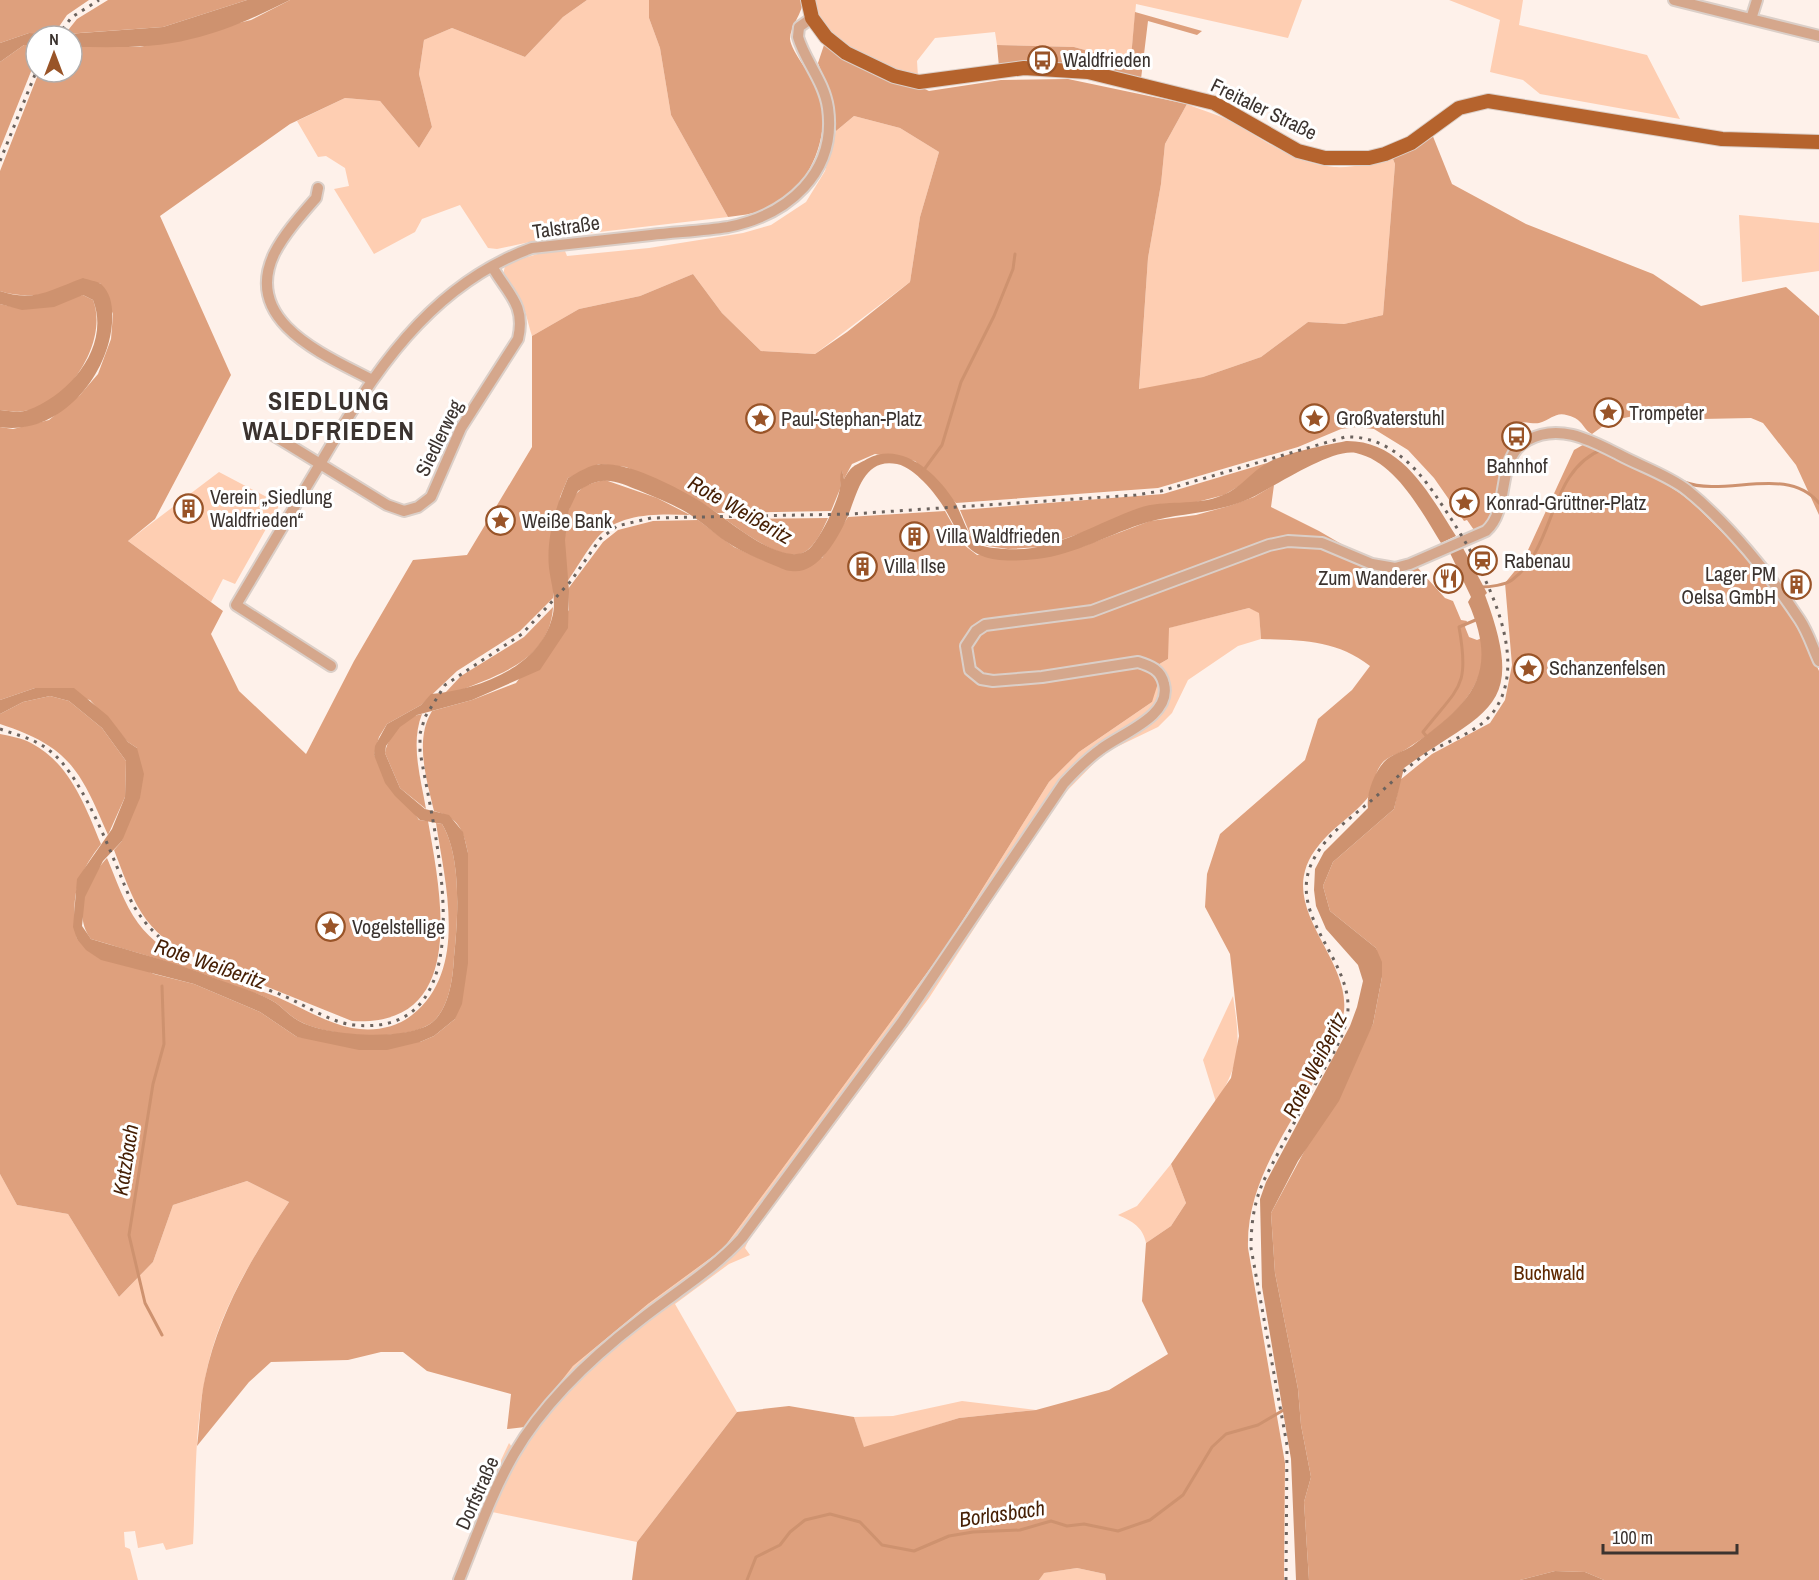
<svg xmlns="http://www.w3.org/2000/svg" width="1819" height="1580" font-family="'Archivo Narrow',sans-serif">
<rect width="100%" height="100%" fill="#fef1ea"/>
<path fill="#feceb2" d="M587,0h62v18l11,30 11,67 57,102 -180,21 -51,11 -9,-1 -28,-43 -38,14 -7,13 -41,22 -40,-65 15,-3 -4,-18 -19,-12 -8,1 -21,-36 48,-23 35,3 39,47 13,-21 -13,-53 5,-34 28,-12 73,29 38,-40z
M813,0h489l-14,38 -152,-34 -5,54 -6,3 -51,-14 -77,-2 -2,-13 -60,6 -18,23 1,16 -8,-1c-43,-19 -83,-27 -97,-76z
M1449,0h74l-4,25 128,30 33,64 -140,-25 -17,-14 -33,-8 10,-52z
M1187,104c14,6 30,10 43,17 35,19 63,42 104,46 20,1 39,-4 59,-8l2,5 -12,151 -39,9 -36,-2 -47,35 -58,20 -64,13 9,-132 13,-74 4,-40z
M854,116l46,12 39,24 -19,65 -10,65 -95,72 -54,-3 -39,-38 -29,-39 -53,22 -61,13 -47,27c-4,-12 -6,-26 -12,-36 -6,-13 -23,-22 -13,-37l34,-10 24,-2 2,5 82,-8 94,-15 28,-8 35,-23 19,-31 11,-40z
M1739,215l80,8v48l-77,11z
M219,472l61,32 -45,80 -12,-5 -12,23 -83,-61z
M1249,608l10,4 2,27 -23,7 -50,34 -16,33 -14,14 -54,26 -47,48 -128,197 -180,241 -4,9 5,7 -21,9 -54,40 62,108 -100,130 -159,-33 31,-66 3,4 36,-52 25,-29 75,-62 75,-55 223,-302 103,-165 30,-30 73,-50 -3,-32 19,-11v-31z
M1233,996c7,46 9,66 -17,106l-13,-42z
M1171,1164l15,39 -15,23 -25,17c-3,-16 -14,-22 -28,-28l19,-9z
M0,1174l17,31 51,9 51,83 34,-35 20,-57 74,-24 42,21c-36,54 -72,111 -84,177 -11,53 -9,110 -12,165l-27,6 -3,-7 -25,5 -3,-17 -11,1 1,15 5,2 8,31h-138z
M962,1401l74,9 -77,8 -95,30 -10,-31 39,-1z
M1077,1568l28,6 1,6h-67l4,-7z"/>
<path fill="#dea07d" d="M0,0h89l-22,15 -13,19 -25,-1 -29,10z
M108,0h139l-84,27 -98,7 12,-15z
M290,0h297l-24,17 -38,40 -73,-29 -28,12 -5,34 13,53 -13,21 -39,-47 -35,-3 -55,26 -130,92 71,159 -76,144 -27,22 95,70 -12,23 28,57 67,63 48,-93 59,-101 54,-5 65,-108v-111l47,-27 61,-13 53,-22 29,39 39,38 54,3 32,-22 63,-50 10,-65 19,-65 -39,-24 -46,-12 -18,15 -9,-44 -9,-24 7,-21 104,49 72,-11 67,-1 119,25 -22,40 -4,40 -13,74 -9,131 64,-12 58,-20 47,-35 36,2 39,-9 12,-151 -2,-5 39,-25 20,50 74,40 127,50 48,32 85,-19 33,29v199l-23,-50 -33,-42 -12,-5 -49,1 -64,-4 -28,6 -18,13c-8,-4 -9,-12 -17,-16 -19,-9 -20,0 -36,5 -5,1 -13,-1 -19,-1l-18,47 -5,41 -16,17 -7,3 -7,-10 -3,1 -30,-43 -26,-28 -34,-21 -17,-2 -16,2 -43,18 -140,41 -202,15 -41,-42 -40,-7 -23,10 -8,15 -2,-8 -2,18 -9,22 -114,2 -21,-14 -70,-32 -27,-3 -31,14 -8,19 -7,101 -33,33 -63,40 -36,34 -34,19 -8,13 -5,18 45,65 9,1c13,74 41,207 -76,200l-156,-63c-55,-28 -61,-54 -82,-108l8,-9 15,-93 -9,-6 -38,-42 -55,-12 -35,12v-273l13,2 36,-9 31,-25 18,-21 13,-35 2,-25 -13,-31c-33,6 -68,19 -100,8v-120l39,-99h33v-25h68l111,-27z
M649,0h154c0,13 -13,26 -13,39 1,13 23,37 28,52 15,39 -6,93 -42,113 -15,9 -31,11 -48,13l-57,-102 -11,-67 -11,-30z
M1135,12l67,19 -5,4 -49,-14 -7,58 -142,-12 -2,-22 77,2 51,14 6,-3z
M24,45h12v14l-36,90v-87z
M83,295l10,5c16,41 -25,106 -69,111 -8,1 -16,0 -24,-1v-106c23,6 38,5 61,-1 8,-2 13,-7 22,-8z
M1588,442c28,15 57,29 84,46 17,10 31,25 45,39 42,43 79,89 102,144v909h-215l-19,-8 -30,-1 -35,9h-211l-5,-78 7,-25 -10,-52 -3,-36 -23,-116 -4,-60 102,-189 9,-47 -6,-29 -46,-37 -7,-25 10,-24 61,-53 6,-29 32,-26 58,-31 15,-23 7,-35 -7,-82 18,-22 51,-111z
M1267,463l-21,19 -22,13 -35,9h-24l-124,43 -33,2 -27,-4 -8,-4 -13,-31 203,-16z
M605,480l52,18 33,17c-31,-1 -71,-3 -93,23 -11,13 -20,30 -30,44 -3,-23 -6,-74 12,-91 6,-7 17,-9 26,-11z
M1274,485l-3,22 48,24 74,43 24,-7 28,31 8,3 8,19 6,1 -2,6 4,10 8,3 5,-2c10,50 -37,87 -74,110 -7,5 -17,7 -24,13 -12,12 -8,29 -19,40 -14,16 -33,27 -46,44 -49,59 31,109 25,166 -3,19 -14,37 -22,55 -30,59 -76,113 -74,182l37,215 -1,117h-178l-1,-6 -28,-6 -33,5 -5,7h-407l5,-38 100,-130 52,-6 65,11 10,30 95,-29 77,-8 73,-20 59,-36 -26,-53 4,-58 25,-17 15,-23 -15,-39 60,-86 8,-42 -9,-82 -25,-47 2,-33 13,-40 85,-74 13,-41 34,-29 18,-24c-33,-26 -69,-26 -109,-27l-2,-26 -10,-5 -80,20 -1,31 -19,11 9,13 -6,19 -73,50 -30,30 -103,165 -223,302 -75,55 -75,62 -48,61 -18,2 4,-35 -84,-23 -24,-19h-22l-33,8 -77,2 -22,20 -52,64c3,-22 3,-46 8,-68 14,-66 47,-121 84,-176l-42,-21 -74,24 -20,57 -34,35 -51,-83 -51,-9 -17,-31v-440c10,2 22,4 31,9 39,20 54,63 70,101 -26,34 -30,53 -24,95l77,35 40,10 66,28 37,25 123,5 14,-6 21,-17 13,-166c-5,-24 -9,-35 -34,-42 -7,-30 -20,-71 -2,-100l40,-11 44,-17 53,-73 -1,-21 35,-47 15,-12 35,-9 45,-1 36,27 31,14 57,-3 26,-41 97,-6 19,34 13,10 104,-8 69,-26 46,-6 33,-9 25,-9z
M828,518c-5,11 -14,32 -28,36 -20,6 -60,-24 -75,-35z
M553,607c-3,54 -56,68 -97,85l-11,1 16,-17 63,-39z
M50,696l19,5 33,27 24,33 -1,36 -17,38c-28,-65 -38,-88 -108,-111v-10l23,-12z
M422,714c-12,30 -1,65 4,95l-26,-21 -15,-35c3,-17 19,-36 37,-39z
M436,823l6,1c20,33 16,94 12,133 -1,21 -5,54 -24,67 -28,18 -100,13 -129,-2 -9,-4 -17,-13 -25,-19 -16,-10 -38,-15 -55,-22 -42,-17 -87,-29 -130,-42 -19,-24 -4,-60 16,-81 9,21 17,46 31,65 32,43 92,55 139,74 24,10 49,26 75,31 21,4 44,0 60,-13 57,-45 33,-132 24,-192z"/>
<path fill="#ce926f" d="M247,0h43c-32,16 -64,31 -99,39 -38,10 -79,8 -119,8v-11h-36v9h-12l-24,17v-19l29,-10 38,1 96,-7z
M83,278c5,2 14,3 18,6 11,10 12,25 11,39 -4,54 -53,113 -112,104v-17c9,1 20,3 28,0 42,-15 83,-64 65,-110l-10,-5 -29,12 -32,3 -22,-6v-13c34,12 52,-2 83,-13z
M1346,441c56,-1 84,54 110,95l-15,7c-20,-32 -45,-81 -85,-90 -24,-5 -79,32 -101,43 -35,18 -72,16 -107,26 -37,11 -73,33 -111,37 -91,10 -66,-30 -114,-78 -6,-6 -16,-15 -26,-17 -36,-7 -40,34 -51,56 -9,20 -29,55 -55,51 -6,0 -14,-5 -20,-7 -12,-5 -26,-11 -38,-18 -17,-10 -30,-24 -47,-34 -15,-9 -32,-15 -48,-22 -10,-4 -25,-11 -36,-9 -9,1 -16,5 -24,10l-9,19 -4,30 4,51 -1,37 -28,42 -68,30 -55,15 -17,12 -14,19 -1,7 15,35 25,21 24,6 14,17 5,21v110l-6,41 -7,15 -21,17 -14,6 -33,8h-28l-62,-13 -37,-25 -66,-28 -93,-24 -15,-10 -9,-11 -4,-12 4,-48 35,-50 13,-32 1,-36 -24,-33 -33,-27 -19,-5 -27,6 -23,12v-14l35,-12h39l34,28 20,26 9,6 7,26 -4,24 -18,43 -19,20 -18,36 -3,29 9,13c42,13 85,23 126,40 18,7 42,13 59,24 8,6 16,15 25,19 27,14 102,19 129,2 19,-13 23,-46 24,-67 4,-38 8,-100 -12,-133l-22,-4 -25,-24 -10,-13 -11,-28 1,-9 12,-22 34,-19 10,-11c46,-4 108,-26 121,-76 5,-17 -1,-34 -3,-50 -3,-31 7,-62 19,-90 9,-5 23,-14 33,-14 32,0 66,19 94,34 24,13 87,74 114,51 11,-10 29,-47 31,-61 1,-7 -1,-12 2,-18l2,9c9,-15 9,-12 23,-20 34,-19 70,14 88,43 5,9 14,35 20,40 6,6 22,6 30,7 48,4 90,-26 134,-41 26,-9 56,-1 84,-13 18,-7 28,-23 44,-32 20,-11 56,-17 79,-22z
M1463,548l24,45 -2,2c43,116 2,113 -81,173l-10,41 -61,53 -10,24 7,25 46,37 6,14v15l-9,47 -34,77 -41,60 -27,52 4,60 23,116 3,36 10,52 -7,25 5,78h-13l-5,-121 -29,-172 -2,-88 6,-17 84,-156 7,-19 6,-26 -5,-16 -32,-36 -10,-23 -2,-16 1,-21 9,-17 44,-44c-2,-14 6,-35 16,-46 7,-8 19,-10 28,-16 58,-43 89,-70 56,-144l3,-5 -21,-44z
M1555,1571l30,1 19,8h-84z"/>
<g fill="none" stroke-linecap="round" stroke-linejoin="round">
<path stroke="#ce926f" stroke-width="3" d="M923,471l19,-26 19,-63 33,-66 19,-47 2,-15
M1684,482c42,16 102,-18 135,21
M1481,587c9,0 24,-2 31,-7 45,-33 35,-109 91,-131
M1427,737l-4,-5c36,-46 47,-44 36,-105l19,-8
M162,1335l-17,-32 -16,-68 24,-151 11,-40 -2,-58
M747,1580l9,-23 24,-12 10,-13 15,-12 25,-6 30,8 22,23 32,6 35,-15 24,-4 47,-2 31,-9 16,5 17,-2 34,7 32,-11 33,-25 29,-48 14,-13 32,-9 29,-17"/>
<defs>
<path id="minor" d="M1674,0l145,36
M1751,19l6,-19
M318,188l-2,10c-14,16 -32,36 -42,56 -32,68 51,101 98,126
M273,435l114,70 17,6 14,-4 13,-10 30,-69 57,-89c8,-34 -10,-45 -25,-71
M331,666l-95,-61c28,-47 56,-94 84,-141 52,-89 109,-179 212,-216 40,-4 79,-9 119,-13 25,-3 52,-4 77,-8 60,-12 109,-54 100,-119 -4,-27 -23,-47 -30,-71l1,-10 13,-9
M459,1580c17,-42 32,-86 55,-126 31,-53 77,-96 125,-133 35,-28 73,-50 103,-83l160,-216 162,-239c12,-13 23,-24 37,-34 21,-16 71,-33 63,-65 -3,-14 -13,-18 -26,-22l-96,15 -49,4 -12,-2 -11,-9 -4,-24 10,-15 9,-6 107,-14 177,-66 19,-4 34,2 50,21 23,4 15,-4 76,-33c26,-23 8,-73 42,-91 31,-17 62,0 90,14 22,12 50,21 69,36 41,33 84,86 113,130 8,12 13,28 19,41"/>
<path id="major" d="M808,0l4,18 14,19 20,16 48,23 25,6 105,-14 64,4 126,31 84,48 27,7h44l16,-4 26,-11 48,-35 29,-7 234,38 97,3"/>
</defs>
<use href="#minor" stroke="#dbcfc8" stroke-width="14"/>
<use href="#major" stroke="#dbcfc8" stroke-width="16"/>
<use href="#minor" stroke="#d5a78c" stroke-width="10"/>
<use href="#major" stroke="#b5632d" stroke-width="14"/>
<path stroke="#6c635e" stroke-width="3" stroke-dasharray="3 6" stroke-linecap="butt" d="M57,36l15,-19 27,-17
M0,161l36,-89
M0,729c17,6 36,10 50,22 35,27 64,111 82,152 32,56 86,68 142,89 26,9 53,30 80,33 138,14 78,-199 66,-274v-17l5,-17 20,-32 77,-51 49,-53 29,-42 17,-13 34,-8 200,-4 285,-19 25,-4 184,-54c42,-2 72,30 93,62 34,50 98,153 56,212 -15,21 -42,28 -63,40 -24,14 -44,37 -65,54 -22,18 -45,35 -56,62 -19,51 40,93 38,142 -1,28 -23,57 -36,81 -17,31 -33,61 -49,92 -9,21 -12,42 -12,66l36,197 -1,135"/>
</g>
<defs>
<symbol id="bus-ring" viewBox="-11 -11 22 22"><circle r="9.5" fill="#fff" stroke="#995428" stroke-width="1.5"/><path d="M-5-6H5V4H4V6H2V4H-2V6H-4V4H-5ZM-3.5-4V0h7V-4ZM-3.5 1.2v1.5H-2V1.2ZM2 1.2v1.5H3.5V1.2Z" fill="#995428"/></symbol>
<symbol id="sight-ring" viewBox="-11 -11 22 22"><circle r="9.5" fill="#fff" stroke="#995428" stroke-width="1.5"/><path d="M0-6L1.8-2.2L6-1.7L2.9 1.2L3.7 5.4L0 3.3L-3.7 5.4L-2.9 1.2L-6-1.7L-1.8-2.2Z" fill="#995428"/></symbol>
<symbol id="building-ring" viewBox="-11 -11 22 22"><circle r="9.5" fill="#fff" stroke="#995428" stroke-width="1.5"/><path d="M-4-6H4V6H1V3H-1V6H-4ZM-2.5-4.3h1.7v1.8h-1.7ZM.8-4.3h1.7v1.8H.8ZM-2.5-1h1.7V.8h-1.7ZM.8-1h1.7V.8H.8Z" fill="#995428"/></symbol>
<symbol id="station-ring" viewBox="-11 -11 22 22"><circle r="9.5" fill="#fff" stroke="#995428" stroke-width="1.5"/><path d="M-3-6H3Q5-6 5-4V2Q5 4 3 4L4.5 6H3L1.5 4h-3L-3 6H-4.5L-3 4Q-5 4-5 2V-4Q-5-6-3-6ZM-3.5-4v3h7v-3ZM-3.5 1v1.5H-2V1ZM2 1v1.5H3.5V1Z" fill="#995428"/></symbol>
<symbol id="restaurant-ring" viewBox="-11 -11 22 22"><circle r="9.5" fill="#fff" stroke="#995428" stroke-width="1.5"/><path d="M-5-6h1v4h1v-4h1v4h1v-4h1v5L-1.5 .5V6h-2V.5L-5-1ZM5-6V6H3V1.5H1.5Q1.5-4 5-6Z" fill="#995428"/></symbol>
</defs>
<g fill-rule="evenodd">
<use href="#bus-ring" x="1026" y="44" width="33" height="33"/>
<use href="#sight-ring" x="1592" y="396" width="33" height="33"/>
<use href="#sight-ring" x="1298" y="402" width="33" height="33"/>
<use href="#sight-ring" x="744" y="402" width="33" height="33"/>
<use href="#bus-ring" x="1500" y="420" width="33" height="33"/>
<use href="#sight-ring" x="1448" y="486" width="33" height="33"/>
<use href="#building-ring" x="172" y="492" width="33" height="33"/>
<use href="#sight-ring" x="484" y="504" width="33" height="33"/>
<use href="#building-ring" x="898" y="520" width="33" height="33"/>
<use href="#station-ring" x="1466" y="544" width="33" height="33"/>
<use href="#building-ring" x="846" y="550" width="33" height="33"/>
<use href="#restaurant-ring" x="1432" y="562" width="33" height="33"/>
<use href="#building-ring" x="1780" y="568" width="33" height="33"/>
<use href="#sight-ring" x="1512" y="652" width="33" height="33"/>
<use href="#sight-ring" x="314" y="910" width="33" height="33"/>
</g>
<g text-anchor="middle" stroke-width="6" stroke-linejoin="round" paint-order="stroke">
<g font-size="20" fill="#3b332f" stroke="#fff" text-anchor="start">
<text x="1063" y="67">Waldfrieden</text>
<text x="1629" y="420">Trompeter</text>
<text x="1336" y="425">Großvaterstuhl</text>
<text x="781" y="426">Paul-Stephan-Platz</text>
<text x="1517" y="473" text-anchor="middle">Bahnhof</text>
<text x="210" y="504">Verein „Siedlung<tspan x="210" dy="23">Waldfrieden“</tspan></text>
<text x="1486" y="510">Konrad-Grüttner-Platz</text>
<text x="522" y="528">Weiße Bank</text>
<text x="936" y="543">Villa Waldfrieden</text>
<text x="1504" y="568">Rabenau</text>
<text x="884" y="573">Villa Ilse</text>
<text x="1776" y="581" text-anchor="end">Lager PM<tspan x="1776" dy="23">Oelsa GmbH</tspan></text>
<text x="1427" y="585" text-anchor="end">Zum Wanderer</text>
<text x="1549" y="675">Schanzenfelsen</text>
<text x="352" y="934">Vogelstellige</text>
</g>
<g font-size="20" fill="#3b332f" stroke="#fff">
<text transform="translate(1264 109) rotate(26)" y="7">Freitaler Straße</text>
<text transform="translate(566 227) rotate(-8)" y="7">Talstraße</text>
<text transform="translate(439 438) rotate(-64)" y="7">Siedlerweg</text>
<text transform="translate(477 1493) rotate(-66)" y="7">Dorfstraße</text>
</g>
<g font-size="20" fill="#5f2800" stroke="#fff">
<text x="1549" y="1280">Buchwald</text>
</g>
<g font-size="21" font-style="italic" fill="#461f04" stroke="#fff">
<text transform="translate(740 510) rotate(30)" y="7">Rote Weißeritz</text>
<text transform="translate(210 964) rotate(19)" y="7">Rote Weißeritz</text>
<text transform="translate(1315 1065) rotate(-63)" y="7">Rote Weißeritz</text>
<text transform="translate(126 1160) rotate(-81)" y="7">Katzbach</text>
<text transform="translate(1002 1514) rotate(-8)" y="7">Borlasbach</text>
</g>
<g font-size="26" font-weight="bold" letter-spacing="1.5" fill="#3b332f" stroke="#fff">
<text x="329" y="410">SIEDLUNG<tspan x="329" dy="30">WALDFRIEDEN</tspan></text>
</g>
</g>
<g transform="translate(54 54)"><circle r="28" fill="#ffffff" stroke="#b1adac" stroke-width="1.5"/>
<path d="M0-4.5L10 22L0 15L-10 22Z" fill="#995428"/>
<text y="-9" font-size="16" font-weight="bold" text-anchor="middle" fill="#3b332f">N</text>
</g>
<path d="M1603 1544v9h134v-9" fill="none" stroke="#3b332f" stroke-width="3"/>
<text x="1612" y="1544" font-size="18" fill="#3b332f" stroke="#ffffff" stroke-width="4.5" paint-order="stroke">100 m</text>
</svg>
